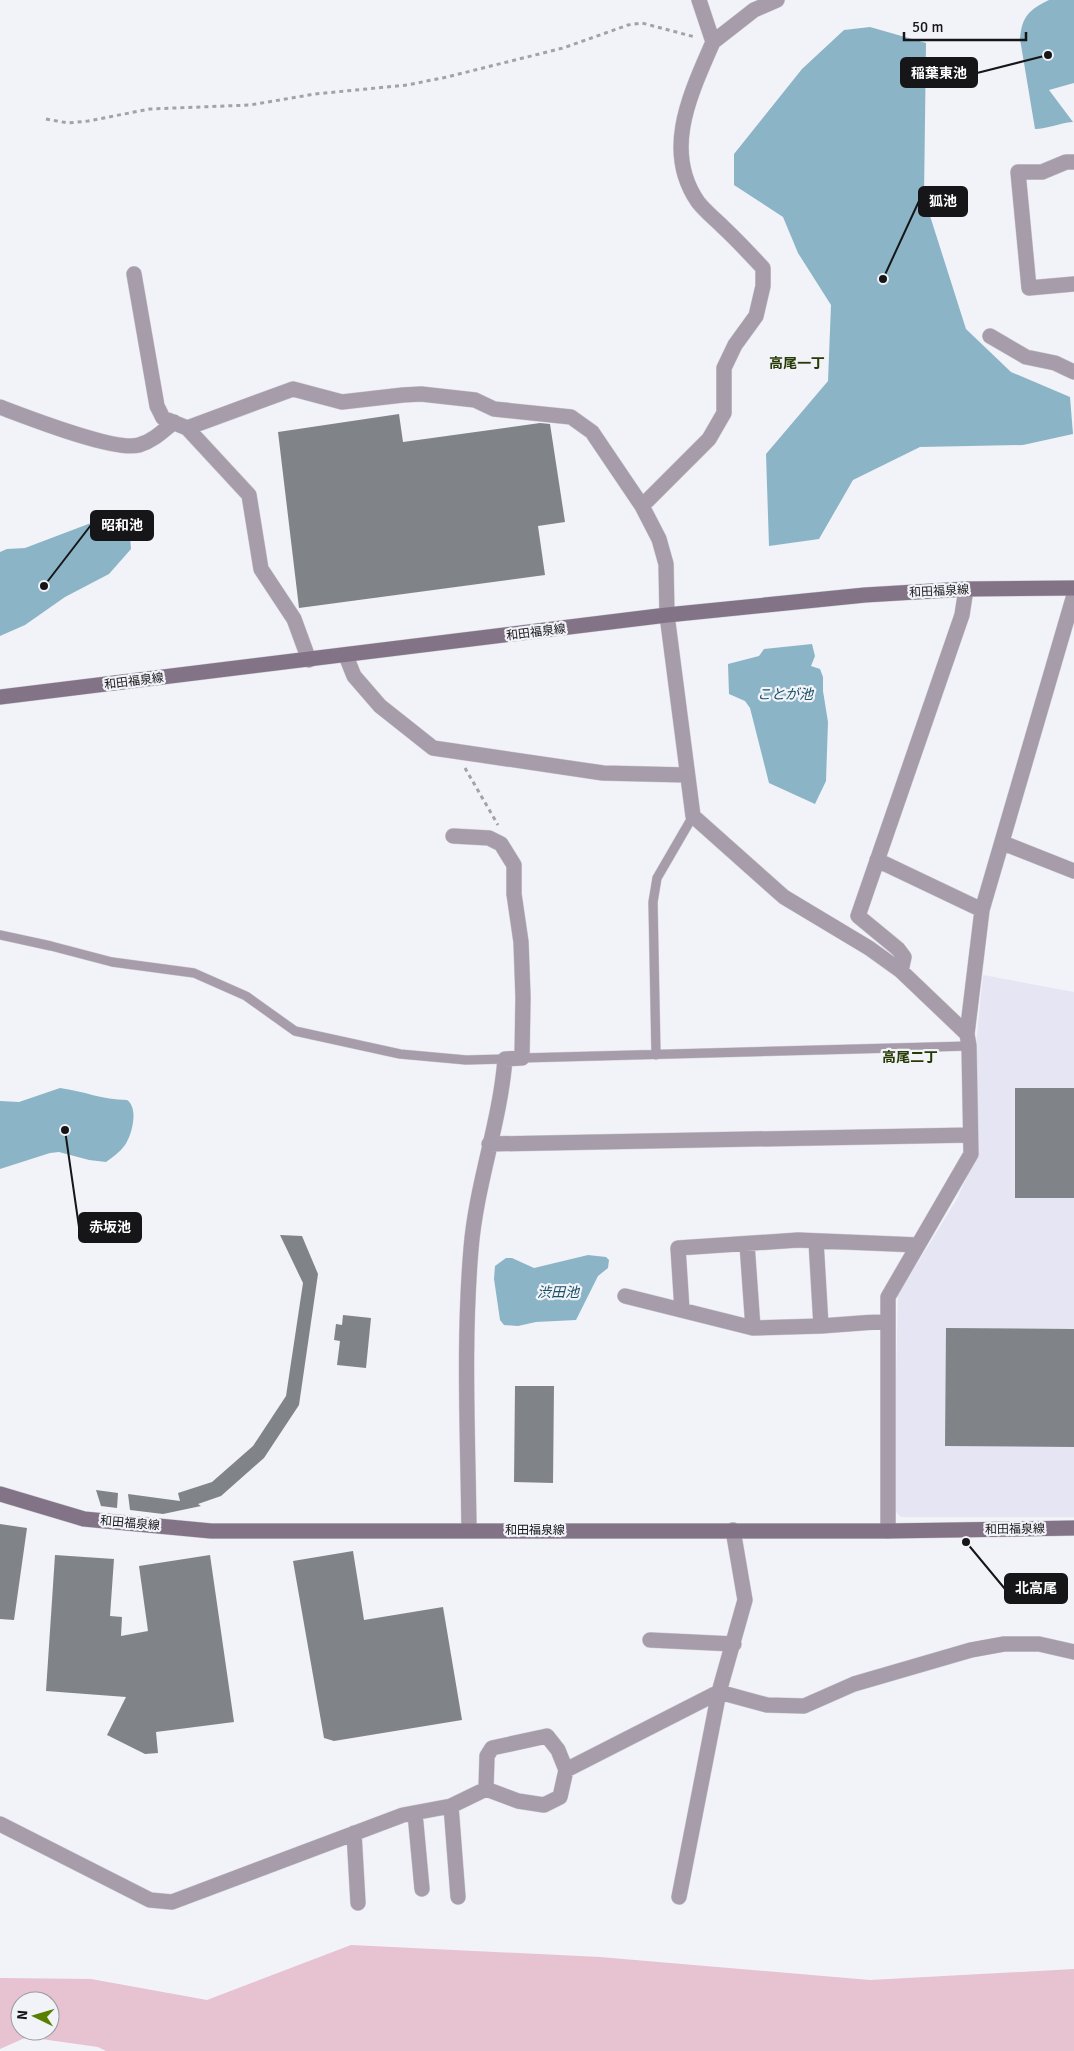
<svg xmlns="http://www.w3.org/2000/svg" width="1074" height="2051" font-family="Signika,'Noto Sans JP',sans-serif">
<rect width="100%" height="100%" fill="#f2f2f9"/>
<path fill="#e5e5f3" d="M983,975l91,17v525h-173l-8,-8 5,-214 59,-96 21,-47 -2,-107z"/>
<path fill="#e7c2d1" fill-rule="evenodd" d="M351,1945l249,12 270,23 204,-11v82h-968l-8,-4 -71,-10 -27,12v-71l91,1 116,21zM20,2001h30v30h-30z"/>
<path fill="#8bb5c6" d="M1049,0h25v83l-25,7 24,32c-14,1 -26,7 -38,7l-15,-90c2,-23 9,-29 29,-39z
M870,27l56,16 -2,154 42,132 45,43 59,25 3,37 -50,11 -103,2 -67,33 -34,59 -50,7 -3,-92 62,-73 3,-76 -33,-52 -15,-36 -49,-32v-31l68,-85 42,-39z
M120,512h8l3,37 -22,25 -44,23 -40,28 -25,11v-84l7,-3 18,-1z
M812,644l3,12 -4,10 9,3 3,8v14l5,31 -2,59 -11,23 -46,-21 -19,-75 -5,-7 -16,-7 -1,-30 31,-8 5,-7z
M60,1088c24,3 42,12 67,12 12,8 5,35 -2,45 -5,7 -12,12 -19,17l-17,-2 -30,-8 -9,1 -50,16v-68l19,1z
M588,1255l18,2 3,3 -1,8 -10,8 -22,44 -40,2 -18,4 -14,-1 -4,-5 -6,-41 1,-13 11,-8h6l22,10z"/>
<path fill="#808489" d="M399,414l4,28 137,-19 10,1 15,98 -27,4 7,49 -246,33 -21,-176z
M1015,1088h59v110h-59z
M280,1235l22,1 16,38 -19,131 -35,53 -43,38 -23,8 3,2 -38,8 -33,-4 -2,-16 52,7 -2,-8 34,-11 41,-36 33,-50 17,-113z
M343,1315l28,3 -5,50 -29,-3 3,-24 -6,-1 2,-16 6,1z
M946,1328l128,1v118l-129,-1z
M515,1386h39l-1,97 -39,-1z
M96,1490l22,3 -1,15 -16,-2z
M0,1524l27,4 -13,92 -14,-1z
M353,1551l11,69 79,-13 19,113 -128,21 -10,-3 -31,-177z
M55,1555l59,4 -4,57 12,1 -1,19 27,-5 -9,-65 71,-11 24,167 -78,10 2,21 -13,1 -38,-19 19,-38 -80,-6z"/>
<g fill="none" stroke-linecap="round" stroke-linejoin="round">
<defs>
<path id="lane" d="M0,935l51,11 61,16 82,11 52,23 49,35 105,23 66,6 39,-1
M656,1055l-3,-153 4,-24 36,-62
M522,1058l447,-12"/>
<path id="street" d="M713,42l41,-32 23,-10
M1074,162h-8l-24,10h-24l11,116 45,-4
M134,274l23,132 6,12 24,10 62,67 12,74 33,50 15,41
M990,336l36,21 29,6 19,9
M0,407c27,10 115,45 139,38 14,-4 24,-14 35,-23
M187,428l106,-39 49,13 61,-7 18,-1 54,6 19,9 77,8 21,15 50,74 17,33 7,25 1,51 26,201 91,81 85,51 32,23 66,63
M642,506l67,-67 15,-26v-45l11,-23 21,-29 7,-30v-18c-13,-14 -26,-28 -40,-41 -8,-8 -18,-16 -25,-25 -36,-52 -7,-109 15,-160l-14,-42
M346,656l8,20 26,30 53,42 170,25 83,2
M453,836l36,2 12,6 13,21v29l7,48 2,55 -1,61 -17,1c-5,64 -29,126 -34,190 -8,94 -3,188 -2,281
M1003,843l71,28
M877,860l105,50
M901,971l3,-14 -6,-8 -40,-33 104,-301 4,-26
M489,1144l481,-9
M816,1241l5,85
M747,1244l6,84
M625,1296l128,32 68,-2 67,-5
M682,1310l-4,-62 120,-8 120,5
M888,1531v-234l83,-143 -2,-108 -2,-12 15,-124 92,-315
M650,1640l84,4
M486,1789l1,-33 5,-8 55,-12 11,14 8,20
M451,1806l7,91
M415,1813l7,76
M0,1824l150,76 22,2 231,-87 48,-9 35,-17 32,12 26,4 16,-8 6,-27 153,-78 48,13 37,1 50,-22 117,-34 33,-6h35l35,8
M354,1833l4,70
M679,1897l40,-205 26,-92 -12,-70"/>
<path id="secondary" d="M0,697l667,-82 198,-20 101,-6 108,-1
M0,1494l84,25 127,12h677l186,-3"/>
</defs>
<use href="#lane" stroke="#cfcfd5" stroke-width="10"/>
<use href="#street" stroke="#cfcfd5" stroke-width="16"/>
<use href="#secondary" stroke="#cfcfd5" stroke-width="16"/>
<path stroke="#a2a2a7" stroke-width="3" stroke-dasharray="4 4" stroke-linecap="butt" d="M46,119l22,4 20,-2 62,-12 100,-4 65,-11 92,-9 40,-8 116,-29 65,-23 14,-2 53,14
M465,768l33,57"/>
<use href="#lane" stroke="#a79caa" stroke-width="9"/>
<use href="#street" stroke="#a79caa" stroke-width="15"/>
<use href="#secondary" stroke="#837387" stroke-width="15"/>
</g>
<g text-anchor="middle" stroke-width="4.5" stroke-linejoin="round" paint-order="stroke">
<g font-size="12" fill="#161618" stroke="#f2f2f9">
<text transform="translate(939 591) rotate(-3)" y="4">和田福泉線</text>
<text transform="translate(536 632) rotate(-7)" y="4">和田福泉線</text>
<text transform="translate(134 681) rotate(-7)" y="4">和田福泉線</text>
<text transform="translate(130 1523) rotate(5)" y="4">和田福泉線</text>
<text transform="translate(1015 1529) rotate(-1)" y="4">和田福泉線</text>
<text x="535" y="1534">和田福泉線</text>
</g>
<g font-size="14" font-weight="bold" fill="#263a04" stroke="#f2f2f9">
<text x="797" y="368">高尾一丁</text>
<text x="910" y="1062">高尾二丁</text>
</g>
<g font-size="14" font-style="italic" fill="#1a5265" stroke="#f2f2f9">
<text x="785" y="699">ことが池</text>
<text x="558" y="1297">渋田池</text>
</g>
</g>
<path fill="none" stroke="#161618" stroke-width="2" d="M1048 55L977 73M883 279L919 201M44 586L91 525M65 1130L79 1227M966 1542L1005 1589"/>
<g fill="#161618" stroke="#f2f2f9" stroke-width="2">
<circle cx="1048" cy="55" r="5"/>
<circle cx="883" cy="279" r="5"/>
<circle cx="44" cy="586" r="5"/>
<circle cx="65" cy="1130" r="5"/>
<circle cx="966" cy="1542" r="5"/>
</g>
<g fill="#161618" stroke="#161618" stroke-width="2">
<rect x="901" y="58" width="76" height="29" rx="5"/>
<rect x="919" y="187" width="48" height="29" rx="5"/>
<rect x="91" y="511" width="62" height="29" rx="5"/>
<rect x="79" y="1213" width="62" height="29" rx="5"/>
<rect x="1005" y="1574" width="62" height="29" rx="5"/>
</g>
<g font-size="14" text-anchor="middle" font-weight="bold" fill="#fff">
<text x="939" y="78">稲葉東池</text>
<text x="943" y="206">狐池</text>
<text x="122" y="530">昭和池</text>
<text x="110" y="1232">赤坂池</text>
<text x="1036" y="1593">北高尾</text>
</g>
<g transform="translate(35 2016) rotate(275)"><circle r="24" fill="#f2f2f9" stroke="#9a9a9f"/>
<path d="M0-4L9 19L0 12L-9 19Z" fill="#588000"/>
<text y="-8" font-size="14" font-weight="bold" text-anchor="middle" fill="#161618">N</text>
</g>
<path d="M904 32v8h122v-8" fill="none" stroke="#161618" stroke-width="2.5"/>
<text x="912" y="32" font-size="15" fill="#161618" stroke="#f2f2f9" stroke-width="4" paint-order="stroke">50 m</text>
</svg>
